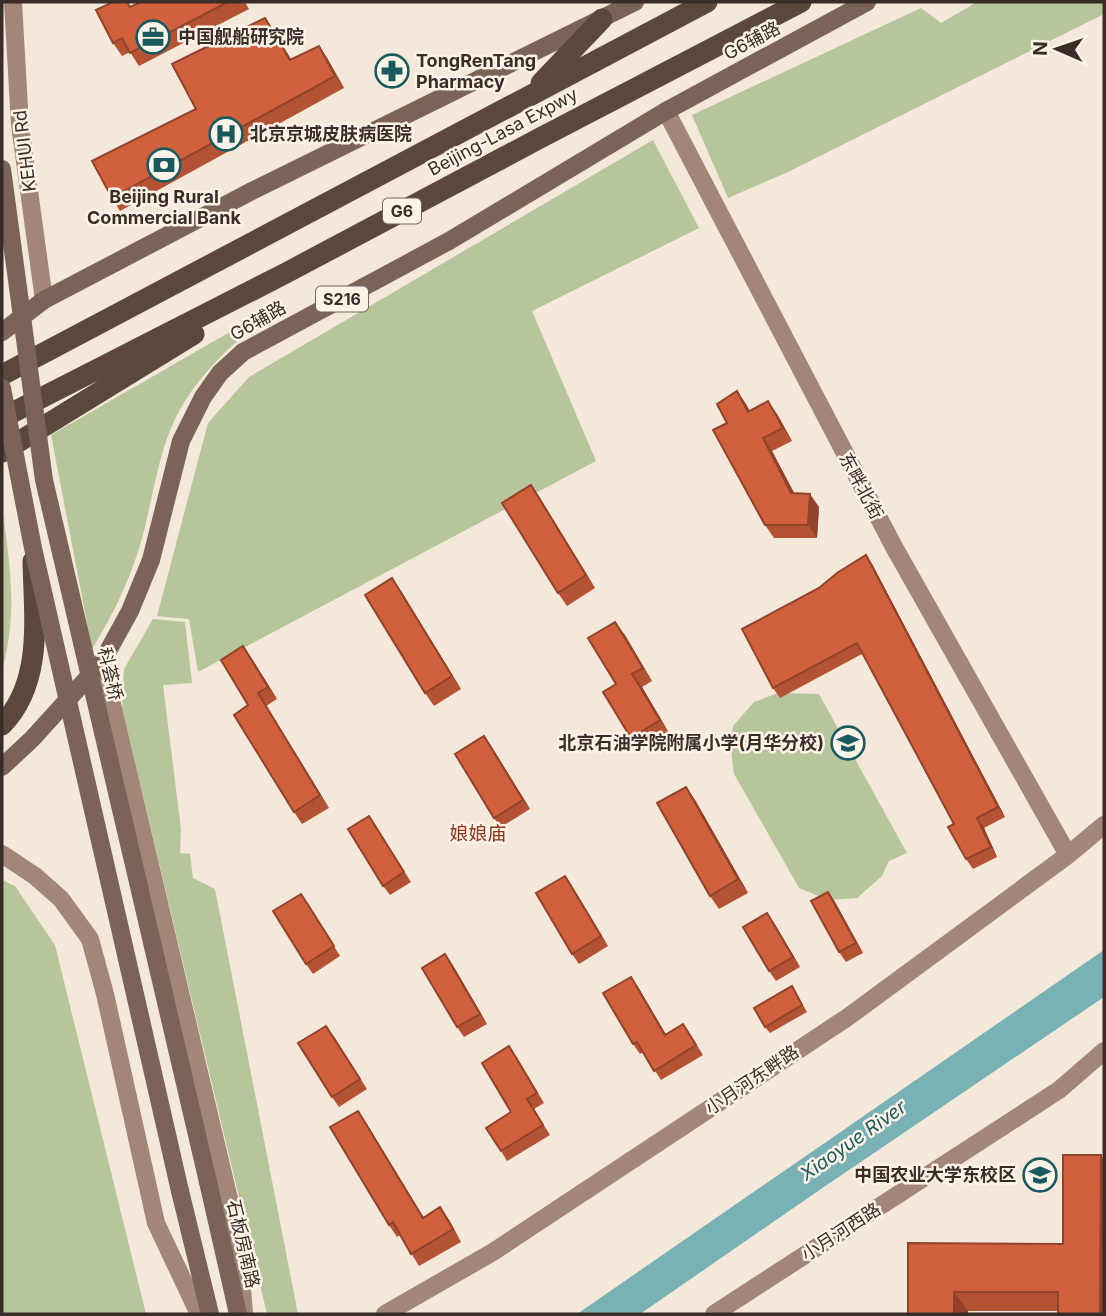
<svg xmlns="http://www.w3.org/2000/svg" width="1106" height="1316" font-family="Inter,'Noto Sans SC',sans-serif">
<rect width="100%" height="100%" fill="#f4e8db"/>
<path fill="#b7c59a" d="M977,2h127v12l-316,158 -60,26 -36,-83 229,-107 20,15z
M653,140l46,88 -167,83 64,150 -398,211 -9,-53 -32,-3 51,-193 41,-46z
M249,321l3,8c-28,22 -50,45 -69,75 -25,42 -29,92 -42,138 -11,38 -28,73 -49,107l-41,-214z
M2,506c8,60 16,106 0,165z
M153,619l32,3 7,61 -29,2 18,144 -1,24 10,1 3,24 22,11 83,425h-31l-145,-606 2,-39z
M778,693l41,1 88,159 -18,8 -7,15 -25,22 -29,2 -29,-12 -65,-114 -4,-32 3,-16 21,-24z
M2,880l13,6 40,59 91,369h-144z"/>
<path fill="#78b2b4" d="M1104,950v47l-283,192 -181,125h-63z"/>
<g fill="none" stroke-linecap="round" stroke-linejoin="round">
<path stroke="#a28677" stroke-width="18" d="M13,2l7,123 24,175
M666,111l228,436 174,308
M102,662l136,575 6,77
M2,854l33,22 26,23 29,40 15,55 51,229 43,91
M385,1314l108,-62 355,-235 220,-162 36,-30
M714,1314l345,-224 45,-39"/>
<path stroke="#7c6357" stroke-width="18" d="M2,332l42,-32 208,-109 383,-189
M2,767l30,-28 70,-77 28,-51 21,-51 30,-119 22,-44 17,-24 23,-21 206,-111 217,-130 201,-109
M208,1182l30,132
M180,1191l30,123"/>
<path stroke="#5b473e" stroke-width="21" d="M541,83l61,-64
M2,375l705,-373
M2,418l284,-145 256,-136 259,-135
M2,452l192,-118
M2,725c42,-43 32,-109 31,-164"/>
<path stroke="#7c6357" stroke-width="18" d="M2,169l42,311 164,702
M2,388l31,160 147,643"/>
</g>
<path fill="#b45334" d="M141,2h104l4,7 -110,57 -9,-14 -8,4 -9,-13 18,-36z
M273,30l18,30 28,-14 8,12 17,30 -224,123 -8,-13 84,-89z
M737,391l13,20 27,3 15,27 -20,10 22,42 25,14 -2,31h-43l-9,-13 -38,-102z
M531,485l64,103 -28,18 -9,-13z
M866,555l6,9 133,253 -21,11 13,29 -24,12 -7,-10 -12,-35 -92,-170 -82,44 -7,-10 46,-100z
M392,578l69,111 -27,17 -9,-13z
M615,622l37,59 -10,6 27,46 -29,18 -9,-13 -15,-54z
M252,659l25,40 -11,7 63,102 -27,16 -8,-12 -46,-107z
M491,746l39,63 -29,18 -7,-9z
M686,787l9,13 53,93 -29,16 -9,-13z
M369,816l42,66 -21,13 -7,-9z
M565,876l43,70 -29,18 -7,-10z
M828,892l7,10 28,51 -17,9 -7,-10z
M308,903l32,53 -27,18 -7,-10z
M774,923l26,44 -24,14 -7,-10z
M452,964l35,60 -23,13 -7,-10z
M638,987l28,48 24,-1 13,21 -42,25 -18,-28 -3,2 -7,-10z
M796,993l11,19 -37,21 -5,-6z
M333,1035l34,54 -28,18 -7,-10z
M516,1056l28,47 -10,6 16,26 -43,26 -6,-10 10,-39z
M366,1123l57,94 26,3 12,22 -42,24 -19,-31 -3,2 -8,-12z
M1101,1155l3,5v154l-46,-3h-90v3h-60v-71l155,1z"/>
<path fill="#92432b" d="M265,18l8,12 26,42 -9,-12z
M319,46l8,12 17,30 -9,-12z
M737,391l9,13 11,21 -9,-13z
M768,401l9,13 15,27 -9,-13z
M763,438l9,13 29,55 -10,-13z
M531,485l9,13 55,90 -9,-13z
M810,494l9,13 -2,31 -9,-13z
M866,555l6,9 133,253 -7,-10z
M392,578l9,13 60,98 -9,-13z
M615,622l10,13 27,46 -9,-13z
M243,646l9,13 25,40 -9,-12z
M632,674l10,13 27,46 -9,-13z
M258,693l8,13 63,102 -9,-13z
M484,736l7,10 39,63 -7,-9z
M686,787l9,13 53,93 -10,-14z
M977,818l7,10 13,29 -6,-10z
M565,876l7,10 36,60 -7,-10z
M828,892l7,10 28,51 -7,-10z
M767,913l7,10 26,44 -7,-10z
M445,954l7,10 35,60 -7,-10z
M631,977l7,10 34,58 -7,-10z
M358,1111l8,12 65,107 -8,-12z
M1101,1155l3,5v154h-4z
M440,1207l9,13 12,22 -8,-13z
M954,1292l14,19v3h-14z"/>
<path fill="#d1603d" stroke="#92432b" stroke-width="2" d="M113,2h14l3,5 11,-5h87l-98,51 -8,-15 -9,5 -17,-33z
M265,18l25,42 29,-14 16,30 -223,122 -20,-37 104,-52 -24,-45z
M737,391l11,21 20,-11 15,27 -20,10 28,55 19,1 -2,31h-43l-52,-95 14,-7 -10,-19z
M531,485l55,90 -28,18 -56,-90z
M866,555l132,252 -21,11 14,29 -25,12 -18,-32 6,-3 -97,-181 -84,45 -31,-59 77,-41 18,-15z
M392,578l60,98 -27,17 -60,-98z
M615,622l28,46 -11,6 28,46 -29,18 -28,-46 13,-8 -28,-46z
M243,646l25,41 -10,6 62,102 -26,17 -60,-97 14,-10 -27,-45z
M484,736l39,64 -29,18 -39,-64z
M686,787l52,92 -28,17 -53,-93z
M369,816l35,56 -21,14 -35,-57z
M565,876l36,60 -29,18 -36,-61z
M828,892l28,51 -17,9 -28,-51z
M301,894l33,52 -28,18 -33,-53z
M767,913l26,44 -24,14 -26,-44z
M445,954l35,60 -23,13 -35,-59z
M631,977l34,58 18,-11 13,21 -42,26 -17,-29 -4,2 -30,-51z
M792,986l10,19 -37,22 -11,-19z
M326,1026l34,53 -28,18 -34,-54z
M509,1046l28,47 -10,6 16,26 -42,26 -15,-23 25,-16 -29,-49z
M358,1111l65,107 17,-11 13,22 -42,25 -18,-32 -4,3 -59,-98z
M1063,1155h38l-1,159h-42v-22h-104v22h-46v-71l155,1z"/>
<defs>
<symbol id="office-ring" viewBox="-11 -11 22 22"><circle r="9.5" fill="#fbf2e8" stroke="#195a5f" stroke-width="1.5"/><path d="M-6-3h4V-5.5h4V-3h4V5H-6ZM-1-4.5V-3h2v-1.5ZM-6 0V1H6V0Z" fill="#195a5f"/></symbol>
<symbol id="pharmacy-ring" viewBox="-11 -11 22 22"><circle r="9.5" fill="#fbf2e8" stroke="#195a5f" stroke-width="1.5"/><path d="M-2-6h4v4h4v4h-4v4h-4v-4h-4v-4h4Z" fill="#195a5f"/></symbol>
<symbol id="hospital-ring" viewBox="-11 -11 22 22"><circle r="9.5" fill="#fbf2e8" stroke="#195a5f" stroke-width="1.5"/><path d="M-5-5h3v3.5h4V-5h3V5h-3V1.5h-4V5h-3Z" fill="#195a5f"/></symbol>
<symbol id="bank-ring" viewBox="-11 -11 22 22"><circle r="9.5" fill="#fbf2e8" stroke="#195a5f" stroke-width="1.5"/><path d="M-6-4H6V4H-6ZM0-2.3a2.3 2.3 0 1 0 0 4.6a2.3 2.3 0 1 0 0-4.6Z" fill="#195a5f"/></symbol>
<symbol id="school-ring" viewBox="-11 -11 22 22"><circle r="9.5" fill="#fbf2e8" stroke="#195a5f" stroke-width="1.5"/><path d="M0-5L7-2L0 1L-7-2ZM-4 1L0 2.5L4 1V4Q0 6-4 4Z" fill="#195a5f"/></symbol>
<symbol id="university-ring" viewBox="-11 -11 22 22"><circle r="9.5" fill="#fbf2e8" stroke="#195a5f" stroke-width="1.5"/><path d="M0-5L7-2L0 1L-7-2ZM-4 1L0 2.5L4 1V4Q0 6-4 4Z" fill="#195a5f"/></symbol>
</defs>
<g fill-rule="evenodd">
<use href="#office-ring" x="134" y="18" width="38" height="38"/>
<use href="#pharmacy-ring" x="373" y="52" width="38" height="38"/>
<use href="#hospital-ring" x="207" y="115" width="38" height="38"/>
<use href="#bank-ring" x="145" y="146" width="38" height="38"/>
<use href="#school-ring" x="829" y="724" width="38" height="38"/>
<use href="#university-ring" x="1021" y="1156" width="38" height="38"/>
</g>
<g text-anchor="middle" stroke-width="5" stroke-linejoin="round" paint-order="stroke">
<g fill="#fbf2e8" stroke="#736862" stroke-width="2">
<rect x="383" y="198.5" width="38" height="25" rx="5"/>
<rect x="316" y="286.5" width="52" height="25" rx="5"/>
</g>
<g font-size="16" font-weight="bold" fill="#392d28">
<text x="402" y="217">G6</text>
<text x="342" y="305">S216</text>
</g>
<g font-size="18" font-weight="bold" fill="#392d28" stroke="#fbf2e8" text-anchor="start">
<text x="178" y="43">中国舰船研究院</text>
<text x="416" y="67">TongRenTang<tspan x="416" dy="21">Pharmacy</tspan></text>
<text x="250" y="140">北京京城皮肤病医院</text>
<text x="164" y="203" text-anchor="middle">Beijing Rural<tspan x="164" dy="21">Commercial Bank</tspan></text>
<text x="824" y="749" text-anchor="end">北京石油学院附属小学(月华分校)</text>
<text x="1016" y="1181" text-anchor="end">中国农业大学东校区</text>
</g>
<g font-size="18" fill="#392d28" stroke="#fbf2e8">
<text transform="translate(752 41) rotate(-28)" y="6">G6辅路</text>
<text transform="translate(503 132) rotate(-28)" y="6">Beijing-Lasa Expwy</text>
<text transform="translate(25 151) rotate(-97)" y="6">KEHUI Rd</text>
<text transform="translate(258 321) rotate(-30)" y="6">G6辅路</text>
<text transform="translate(861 486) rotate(62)" y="6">东畔北街</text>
<text transform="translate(110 674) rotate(77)" y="6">科荟桥</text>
<text transform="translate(752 1080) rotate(-34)" y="6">小月河东畔路</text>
<text transform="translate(841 1232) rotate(-33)" y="6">小月河西路</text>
<text transform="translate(243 1244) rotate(77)" y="6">石板房南路</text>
</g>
<g font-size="19" fill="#903519" stroke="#fbf2e8">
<text x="478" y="840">娘娘庙</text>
</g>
<g font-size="19" font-style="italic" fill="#195a5f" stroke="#fbf2e8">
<text transform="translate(853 1140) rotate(-35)" y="7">Xiaoyue River</text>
</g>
</g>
<rect width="1106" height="1316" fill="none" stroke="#392d28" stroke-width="7"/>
<g transform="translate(1057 49) rotate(272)" stroke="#fbf2e8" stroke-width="5" paint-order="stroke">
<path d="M0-5L12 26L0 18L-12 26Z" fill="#392d28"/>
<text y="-10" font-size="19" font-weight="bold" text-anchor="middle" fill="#392d28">N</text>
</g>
</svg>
